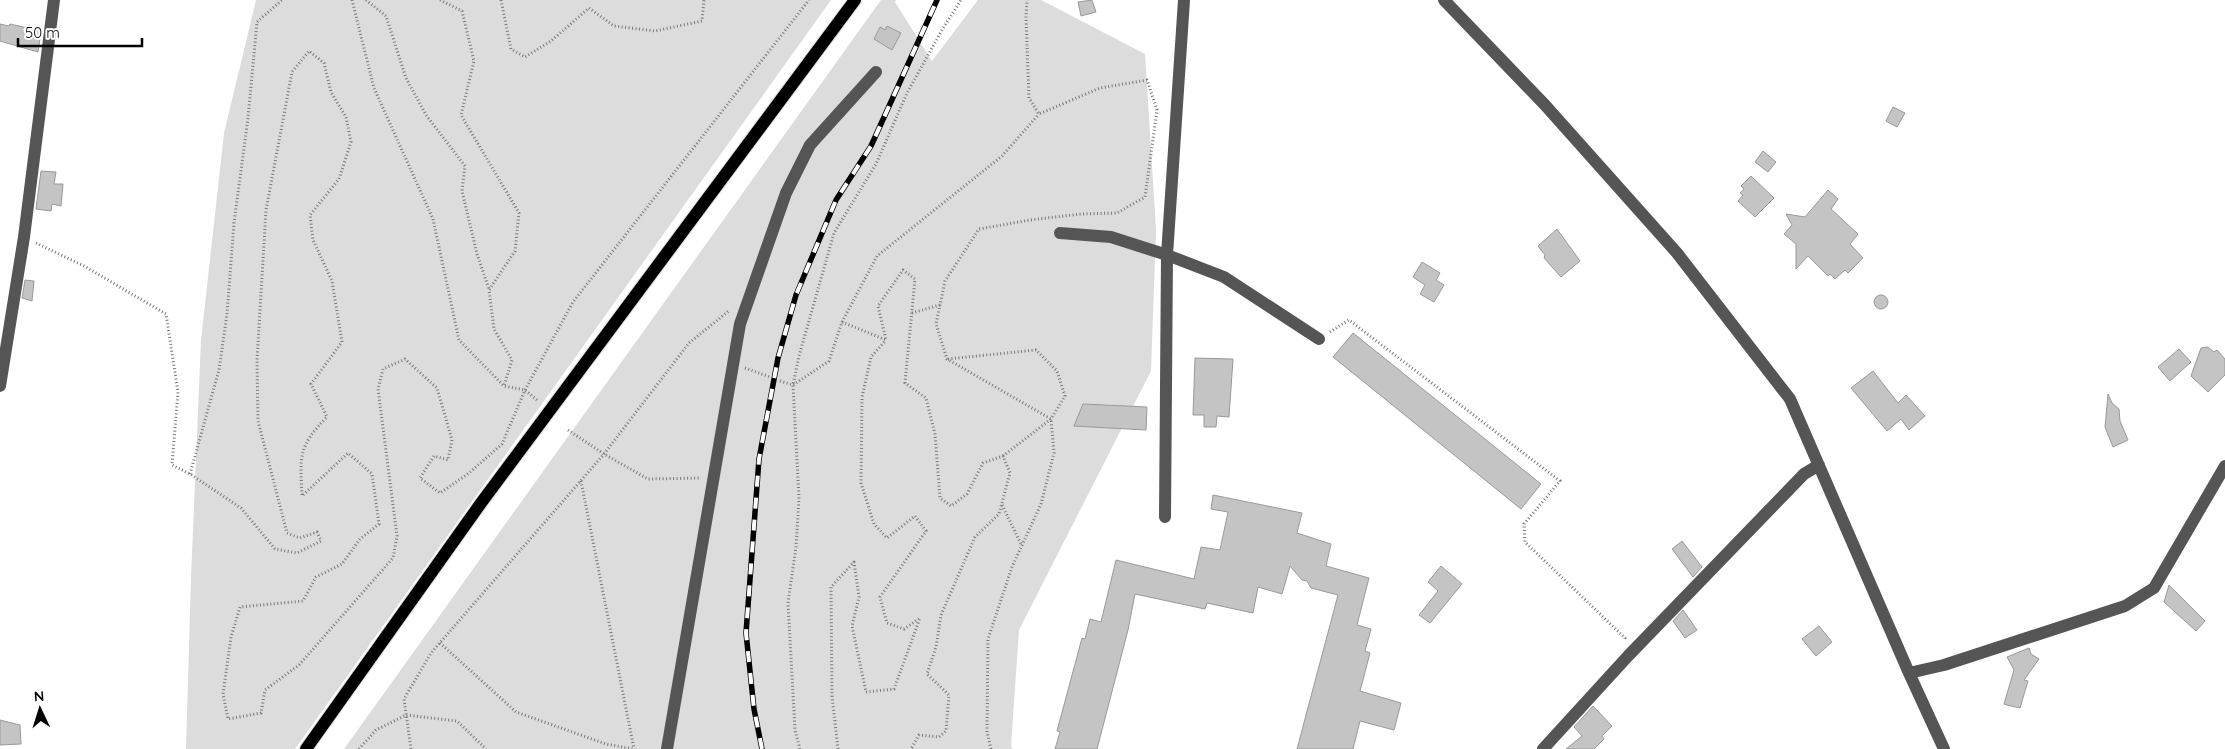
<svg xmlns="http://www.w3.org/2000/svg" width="2225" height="749" font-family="Quicksand,sans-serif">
<rect width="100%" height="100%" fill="#fff"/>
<path fill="#dcdcdc" d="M256,0h575l-536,749h-109l5,-171 10,-238 23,-207z
M881,0h15l-1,2 37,59 46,-61h63l104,54 11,176 -5,141 -132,259 -8,116 2,3h-669z"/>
<path fill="#c4c4c4" stroke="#999" d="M1092,0l4,12 -15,4 -3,-14z
M0,24l9,2 1,-2 31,7 -3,21 -38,-11z
M887,26l14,7 -9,17 -18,-11 6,-12 5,3z
M1893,107l12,6 -8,14 -11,-6z
M1763,151l13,11 -8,10 -13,-10z
M41,171l15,1 -2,12h9l-2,22 -9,-2 -1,7 -15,-2z
M1751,176l23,22 -19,19 -17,-16 5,-6 -3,-2 4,-4 -3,-3z
M1828,190l10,9 -7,10 27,25 -8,10 13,14 -15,15 -3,-3 -10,9 -5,-5 -2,2 -20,-20 -12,13v-25l-12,-10 8,-9 -6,-11 19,3z
M1557,229l23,32 -19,16 -17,-19 1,-3 -7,-9z
M1422,262l18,11 -4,7 8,5 -10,17 -14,-8 5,-9 -12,-8z
M25,280l9,1 -2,20 -10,-3z
M1874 302a7 7 0 1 1 14 0a7 7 0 1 1-14 0Z
M1353,333l188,151 -20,25 -188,-152z
M2208,347l6,5 3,-2 8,9v16l-17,17 -17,-16 10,-28z
M2179,349l12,13 -21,19 -12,-14z
M1195,358l38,1 -4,58 -12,-1 -1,11h-12v-12h-11z
M1873,371l25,32 8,-8 19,21 -16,14 -8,-11 -14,12 -36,-43z
M2108,394l4,9 7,6 1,12 8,19 -15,7 -8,-20z
M1083,404l64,3 -1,23 -72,-4z
M1213,495l89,18 -5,20 34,11 -5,22 43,12 -12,47 14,4 -6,22 5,2 -10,38 41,12 -7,27 -34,-9 -7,28h-56l41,-154 -27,-7 -4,-7 -5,-1 -12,-14 -8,28 -24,-7 -5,26 -46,-10 -2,6 -70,-15 -7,36 -31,119h-42l5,-17 -3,-1 25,-93 3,1 5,-20 11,3 15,-62 78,19 7,-32 19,3 8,-38 -17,-3z
M1682,541l20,26 -9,10 -21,-28z
M1441,566l21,18 -32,39 -11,-8 19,-24 -10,-9z
M2169,585l36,36 -9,10 -32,-29z
M1683,610l14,20 -12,8 -12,-17z
M1819,626l13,16 -16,14 -14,-17z
M2029,648l2,6 8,5 -15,21 4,1 -8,27 -13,-3 -3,-1 10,-34 -7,-13z
M1593,706l19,20 -10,10 2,3 -10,10h-28l16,-13 -8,-9z
M0,720l20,5 1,19 -21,1z"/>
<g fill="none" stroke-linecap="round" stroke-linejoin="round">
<defs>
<path id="major" d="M306,749l175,-246 374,-503"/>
</defs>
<use href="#major" stroke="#dbdbdb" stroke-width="14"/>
<path stroke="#777" stroke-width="3" stroke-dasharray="1 2.5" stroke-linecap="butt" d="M352,0l22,88 59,131 26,121 45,46 21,4 12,10
M366,0l20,16 20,62 20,37 39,51 -3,25 15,63 12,35
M440,0l22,11 12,50 -13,54 58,98 -4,38 -26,39 5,39 18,31 -8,26
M501,0l10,49 14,8 26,-16 38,-33 25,18 41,5 47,-10 2,-21
M36,243l48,23 82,48 12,78 -6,73 18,9 51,34 34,41 22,4 24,-12 -4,-9 -17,6 -13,-5 -29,-112 -1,-61 9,-150 26,-138 17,-21 15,12 7,29 15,25 5,25 -12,37 -29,36 3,25 19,41 10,61 -31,42 16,33c-29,29 -27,40 -25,79l46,-43 24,21 7,50 -19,15 -18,25 -26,13 -13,24 -63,6 -9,30 -8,57 5,25 33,-6 4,-23 34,-25 94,-107 4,-22 -19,-147 5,-20 22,-10 32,29 15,52 -4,20 -14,-4 -14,22 20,15 29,-20 33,-29 23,-54 48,-88 236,-302
M912,313l28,-8
M842,322l44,18 -8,-34 25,-36 12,9 -10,104 21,15 9,36 5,64 11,8 16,-12 16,-31 20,-7 7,17 -11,41 -24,23 -34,78 -5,32 -9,27 22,21 -3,36 -7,6 -20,-2 -8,14
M1330,332l19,-12 211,161 -36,43 1,18 100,96 -1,3
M948,359l88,-9 21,21 8,25 -14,23 -48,37
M745,368l25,9
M780,381l13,4 36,-24 13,-39 35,-66 125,-100 37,-42
M568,430l36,24 44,25 53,-1
M190,474l29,-104 8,-56 7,-91 14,-105 9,-96 25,-22
M581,481l53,268
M1002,505l19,39
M440,643l76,69 90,32 27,5
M359,749l17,-19 30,-15 51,6 29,28
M411,749l-7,-50 27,-46 173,-199 85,-111 41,-33
M800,749l-5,-19 -7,-127 8,-56 3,-49 -6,-113 6,-29 35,-123 42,-69 31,-71 35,-63 19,-30
M838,749l-6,-53 -1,-109 23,-25 5,35 -7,29 14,66 28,-3 26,-71 -16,11 -17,-6 -7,-26 46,-66 -11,-15 -28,22 -13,-14 -13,-41 1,-86 9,-40 15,-17
M991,749l-4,-17 1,-93 24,-72 29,-63 13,-51 -3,-34 -104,-60 -11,-35 9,-43 34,-52 51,-9 51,-6 36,-1 28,-16 12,-87 -10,-30 -47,8 -61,26 -10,-16 -3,-81 1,-17"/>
<path stroke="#555" stroke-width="12" d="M1444,0l101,105 132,148 113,146 119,274 35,-8 181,-59 29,-18 71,-122
M1060,233l51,4 56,18 57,22 95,62
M0,386l24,-149 30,-237
M1165,517l2,-262 17,-255
M1909,673l35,76
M667,749l73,-425 46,-131 24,-48 66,-73
M1543,749l85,-93 176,-182 15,-9"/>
<use href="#major" stroke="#000" stroke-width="12"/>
<defs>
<path id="rail" d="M762,749l-8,-40 -8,-76 13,-174 19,-101 18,-63 40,-95 35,-54 66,-146"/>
</defs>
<use href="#rail" stroke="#000" stroke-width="5.5"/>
<use href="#rail" stroke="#fff" stroke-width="4" stroke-dasharray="11" stroke-linecap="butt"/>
</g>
<g transform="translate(40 709) rotate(356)" stroke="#ffffff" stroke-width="4" paint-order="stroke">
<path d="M0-4L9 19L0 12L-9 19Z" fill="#000000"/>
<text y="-8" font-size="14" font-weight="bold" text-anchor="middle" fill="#000000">N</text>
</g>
<path d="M18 38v8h124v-8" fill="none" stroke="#000000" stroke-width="2.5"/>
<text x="25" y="38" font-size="15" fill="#000000" stroke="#ffffff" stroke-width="4" paint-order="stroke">50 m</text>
</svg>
